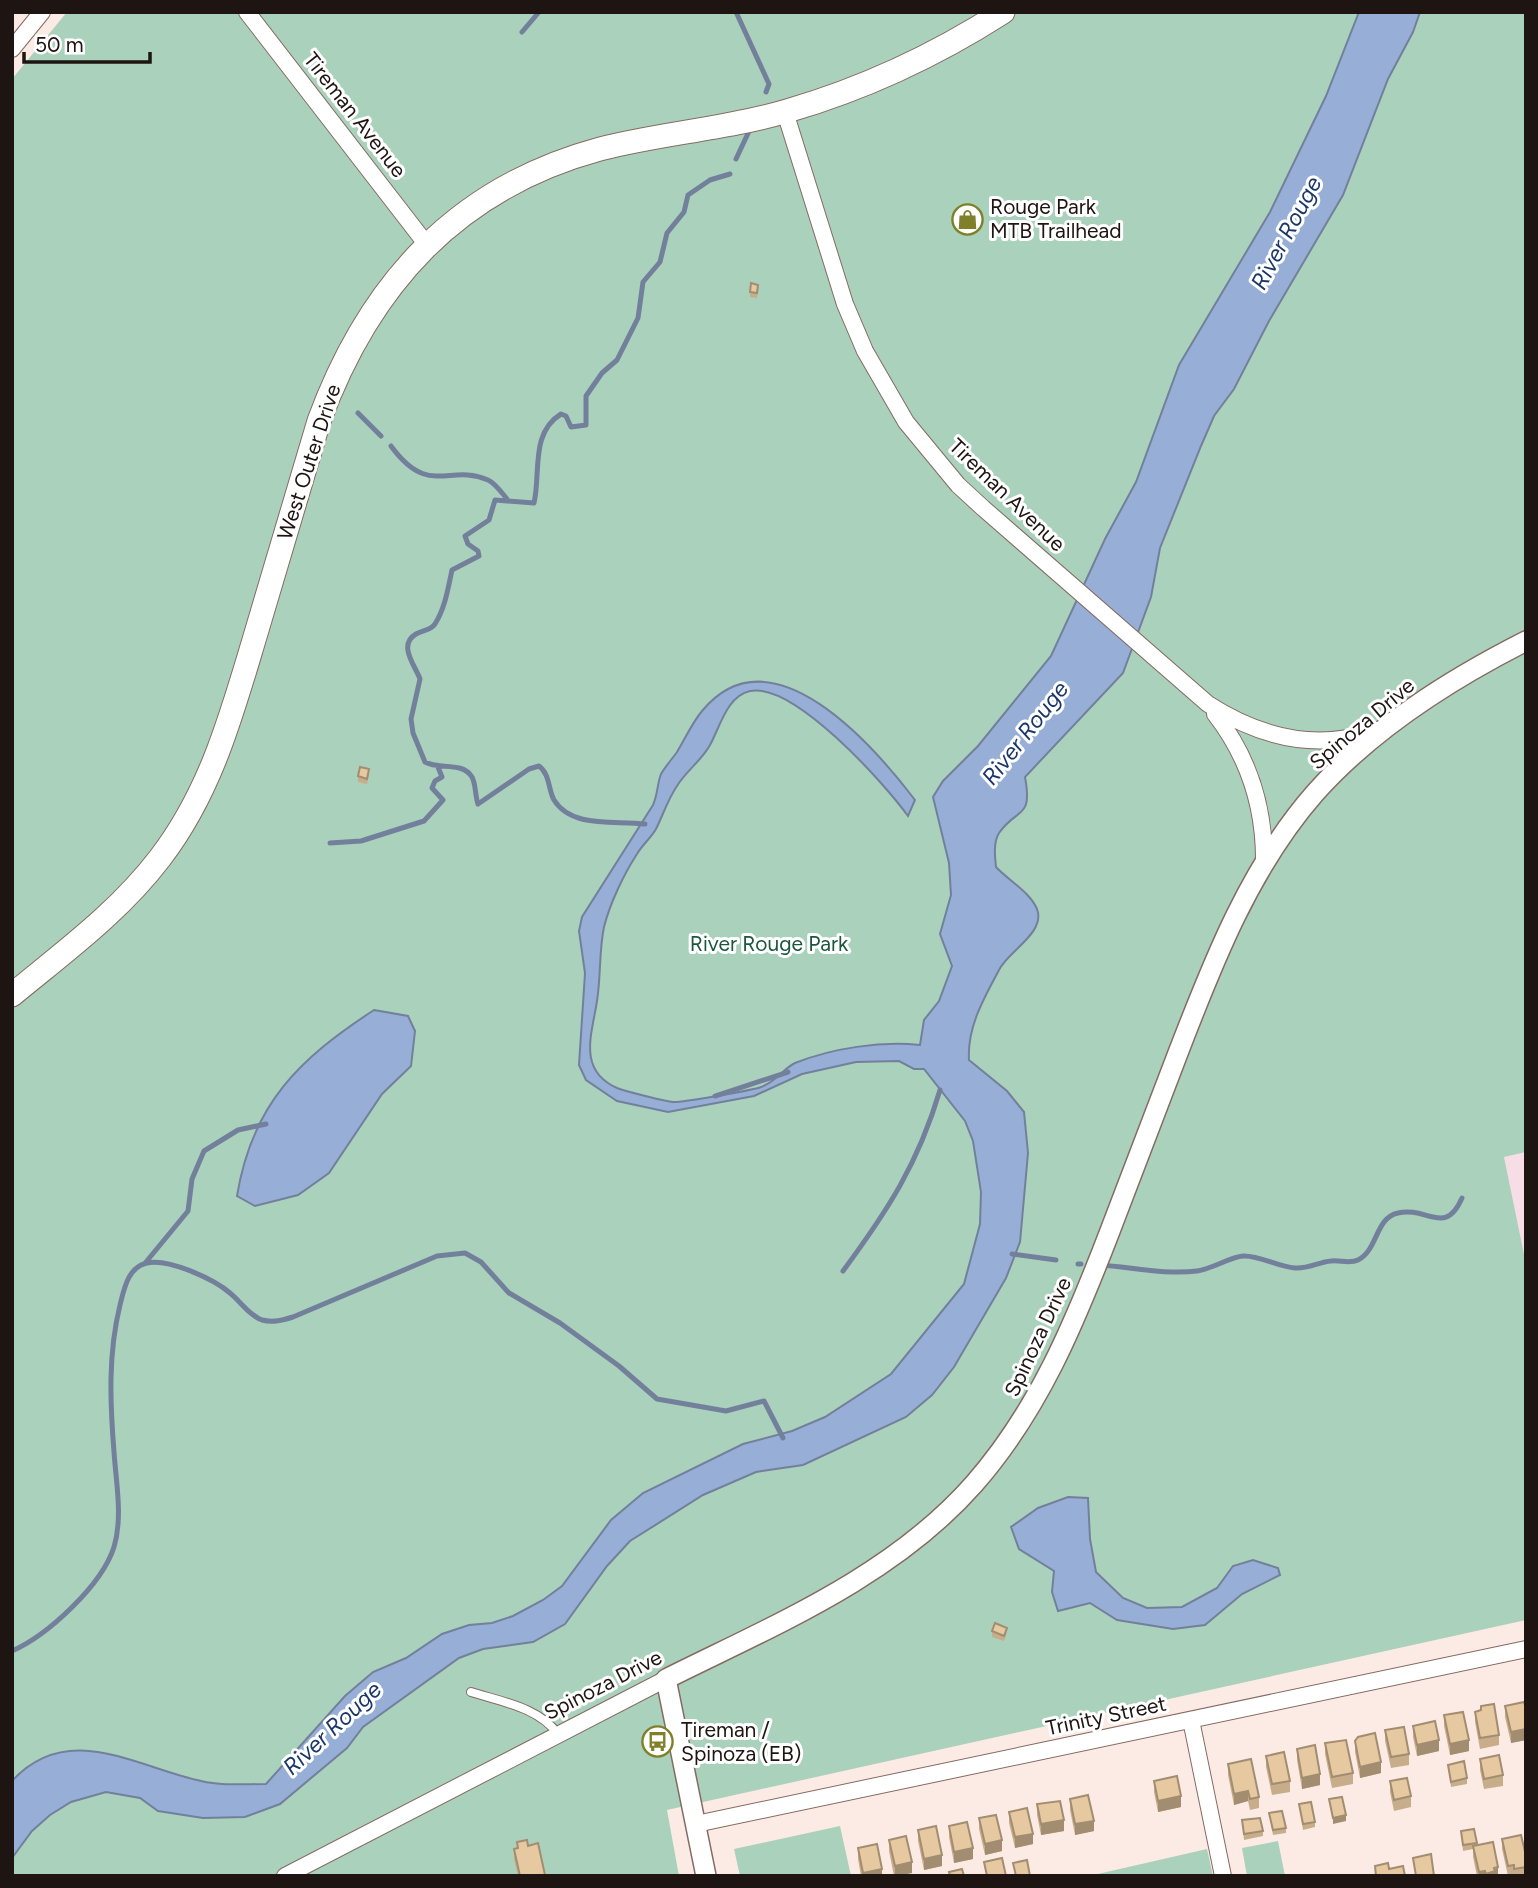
<svg xmlns="http://www.w3.org/2000/svg" width="1538" height="1888" font-family="Figtree,sans-serif">
<rect width="100%" height="100%" fill="#fcebe5"/>
<path fill="#f7dde5" d="M1526,1152v112l-22,-107z"/>
<path fill="#aad1bc" d="M67,12h1459v1140l-22,5 22,107v356l-859,190 12,66h-667v-1797z
M840,1826l11,50h-111l-6,-27z
M1278,1841l7,35h-38l-5,-28z
M1207,1849l6,27h-124z"/>
<path fill="#97afd6" stroke="#73809b" stroke-width="2" d="M1359,12h61l-7,20 -25,47 -45,116 -74,126 -35,68 -20,27 -13,30 -41,102 -9,49 -28,76 -98,104c8,43 -8,30 -26,56 -6,10 -4,24 -3,34 12,13 34,25 41,42 9,24 -29,42 -38,61 -15,28 -32,57 -30,90l38,31 17,21 4,41 -8,89 -14,36 -52,89 -22,28 -26,22 -103,48 -47,7 -53,23 -73,46 -23,25 -42,58 -32,18 -50,7 -24,9 -96,69 -16,21 -67,56 -35,13 -42,1 -45,-7 -18,-13 -34,-6 -35,10 -21,13 -18,16 -20,27v-77c56,-61 124,-14 189,0 21,5 43,3 65,3l79,-88 28,-24 33,-14 36,-24 27,-9 23,-2 21,-7 30,-16 19,-14 49,-66 32,-27 100,-49 49,-13 33,-14 66,-43 73,-90 16,-60 1,-32 -8,-51 -8,-20 -41,-52h-10l-15,-8 -43,1 -54,12 -48,22 -86,16 -51,-11 -31,-21 -7,-15 6,-92 -6,-42 3,-14 71,-112c5,-11 4,-21 8,-31 4,-7 11,-15 16,-22 8,-13 15,-29 25,-41 69,-84 171,34 213,89l-7,16c-24,-33 -114,-134 -158,-125 -23,5 -30,36 -40,54 -8,15 -24,26 -33,41 -9,13 -14,29 -21,43 -5,9 -14,16 -19,25 -13,20 -27,49 -33,73 -5,23 -3,49 -7,74 -5,33 -20,69 20,87 8,3 46,13 56,14 6,1 81,-12 88,-15 15,-5 23,-19 34,-24 38,-15 85,-22 125,-18l4,-25 15,-19 13,-35 -12,-32 11,-39 -2,-32 -16,-66 10,-16 35,-35 73,-90 54,-117 31,-57 43,-117 91,-153 56,-116z
M374,1010l34,6 7,15 -4,35 -29,28 -53,79 -31,22 -43,11 -18,-10c15,-92 62,-137 137,-186z
M1068,1497l20,1 2,41 6,33 27,26 24,10 35,-1 35,-19 16,-22 20,-6 25,8 2,7 -38,19 -37,31 -32,4 -56,-9 -27,-17 -32,8 -6,-19 2,-21 -35,-22 -8,-22 27,-19z"/>
<g fill="none" stroke-linecap="round" stroke-linejoin="round">
<path stroke="#73809b" stroke-width="5" d="M736,12l33,72 -3,8
M522,32l17,-20
M736,159l15,-32
M358,413l23,23
M391,446c38,52 58,17 97,34 7,3 14,13 19,19
M645,824c-29,-4 -73,5 -91,-24 -6,-11 -4,-26 -15,-34l-10,3 -51,35c-3,-8 -2,-20 -6,-27 -10,-16 -33,-7 -47,-15l-12,-29 -2,-14 9,-40c-4,-12 -23,-34 -4,-45 7,-4 14,-3 19,-10 10,-16 13,-35 17,-54l27,-14 -1,-5 -10,-7 -3,-8 24,-16 6,-20 39,3c7,-30 -4,-70 27,-89l5,2 5,11 15,-2v-29l16,-23 15,-13 21,-42 5,-36 17,-20 7,-29 17,-21 4,-17 22,-15 20,-6
M330,843l31,-2 63,-20 19,-21 -11,-12 3,-7 7,-4 -4,-10
M715,1096l73,-24
M1012,1254l44,6
M146,1262l42,-51 4,-32 12,-28 34,-21 28,-6
M1078,1264h3
M1100,1265c31,2 66,10 97,6 15,-2 33,-14 46,-15 16,-1 35,11 52,12 13,1 24,-6 36,-7 9,-1 19,3 27,-1 20,-10 17,-42 40,-47 29,-7 47,24 64,-15
M843,1271c45,-61 75,-107 97,-181
M12,1651c36,-16 90,-66 102,-104 9,-30 2,-65 0,-95 -4,-50 -6,-98 6,-147 4,-16 8,-38 27,-42 21,-5 67,16 83,30 10,8 20,23 32,27 11,3 21,0 31,-3l144,-61 28,-3 16,9 28,31 51,30 59,43 38,33 69,12 38,-10 19,37"/>
<defs>
<path id="service" d="M471,1692c31,10 67,15 87,42"/>
<path id="minor" d="M247,12l180,233
M12,49l30,-37
M785,112l60,192 20,47 41,71 52,63 25,23 225,196c53,34 112,48 173,25
M1215,714c35,45 50,95 49,151
M1191,1720l32,156
M696,1824l830,-175
M285,1876l381,-197"/>
<path id="tertiary" d="M706,1876l-40,-197c108,-54 226,-102 308,-195 65,-74 101,-162 136,-253 22,-59 45,-118 68,-178 35,-91 72,-186 137,-260 58,-65 134,-113 211,-152"/>
<path id="secondary" d="M12,995c52,-43 107,-83 148,-137 50,-65 71,-141 94,-218 22,-73 44,-146 65,-219 50,-136 137,-233 281,-272 62,-16 126,-20 187,-38 76,-22 149,-56 216,-99"/>
</defs>
<use href="#service" stroke="#846b62" stroke-width="10"/>
<use href="#minor" stroke="#846b62" stroke-width="18"/>
<use href="#tertiary" stroke="#846b62" stroke-width="22"/>
<use href="#secondary" stroke="#846b62" stroke-width="25"/>
<use href="#service" stroke="#fff" stroke-width="8"/>
<use href="#minor" stroke="#fff" stroke-width="16"/>
<use href="#tertiary" stroke="#fff" stroke-width="19"/>
<use href="#secondary" stroke="#fff" stroke-width="23"/>
</g>
<path fill="#c7ad8a" d="M758,290l-1,8 -7,-1v-5z
M369,775l-2,9 -9,-2v-6z
M992,1631l15,2 -3,8 -12,-4z
M1481,1706l18,29v10l-19,4 -5,-27v-10l6,-2z
M1505,1706l21,3v31l-15,3 -6,-26z
M1444,1715l25,36 -19,4 -6,-29z
M1413,1726l26,25 -22,5 -4,-19z
M1385,1730l24,24v11l-18,3 -6,-27z
M1355,1741l26,32 -21,5 -5,-26z
M1325,1743l28,30v11l-21,4 -7,-34z
M1297,1749l23,36 -18,4 -5,-29z
M1266,1756l24,25v11l-18,3 -6,-28z
M1480,1759l23,16v11l-19,3 -4,-19z
M1228,1764l31,33v11l-9,2 -2,-9 -14,4 -6,-30z
M1448,1765l19,13v6l-16,3z
M1154,1781l27,26 -23,5 -4,-20z
M1390,1781l21,15v11l-17,4 -4,-19z
M1070,1799l24,32 -19,4 -5,-25z
M1037,1804l27,27 -23,4 -4,-20z
M1299,1804l16,18v5l-12,3z
M1009,1812l24,32 -18,4 -6,-25z
M1269,1813l17,15v5l-13,2z
M979,1818l23,33 -17,4 -6,-26z
M1242,1820l21,11v5l-19,4z
M949,1826l24,33 -19,4 -5,-26z
M918,1830l24,36 -18,4 -6,-29z
M1461,1831l16,12v2l21,31h-21l-4,-19v-8l-10,2z
M1502,1839l24,17v20h-18l-6,-27z
M889,1840l23,33 -18,3 -5,-25z
M517,1842l11,4 17,30h-27l-4,-17v-10l3,-1z
M858,1848l24,28h-21l-3,-17z"/>
<path fill="#a28d71" d="M973,216v5l-10,3v-6z
M1526,1729v11l-15,3v-11z
M1439,1740v11l-22,5v-11z
M1469,1740v11l-19,4v-11z
M1381,1762v11l-21,5v-11z
M1320,1774v11l-18,4v-11z
M1248,1791v10l-14,4v-11z
M1181,1796v11l-23,5v-11z
M1346,1815v6l-13,3v-6z
M1064,1820v11l-23,4v-11z
M1094,1821v10l-19,4v-11z
M1033,1834v10l-18,4v-11z
M1002,1840v11l-17,4v-11z
M973,1848v11l-19,4v-11z
M942,1855v11l-18,4v-11z
M912,1862v11l-17,3v-10z
M1498,1867v9h-12v-2z
M882,1869v7h-19v-3z
M1485,1871v5h-6v-4z"/>
<path fill="#e7c9a1" stroke="#a28d71" stroke-width="2" d="M971,208l2,8 -10,2 -2,-7z
M751,283l7,2 -1,8 -7,-1z
M360,767l9,2 -2,10 -9,-3z
M995,1623l12,5 -3,8 -12,-5z
M1524,1702l2,7v20l-15,3 -6,-26z
M1494,1704l5,31 -19,3 -5,-26 6,-2v-4z
M1463,1712l6,28 -19,4 -6,-29z
M1435,1721l4,19 -22,5 -4,-19z
M1404,1727l5,27 -18,3 -6,-27z
M1375,1733l6,29 -21,5 -5,-26 3,-4z
M1346,1740l7,33 -21,4 -7,-34z
M1315,1745l5,29 -18,4 -5,-29z
M1284,1752l6,29 -18,3 -6,-28z
M1499,1755l4,20 -19,4 -4,-20z
M1251,1759l8,38 -9,2 -2,-8 -14,3 -6,-30z
M1464,1761l3,17 -16,4 -3,-17z
M1177,1776l4,20 -23,5 -4,-20z
M1407,1778l4,18 -17,4 -4,-19z
M1088,1795l6,26 -19,3 -5,-25z
M1342,1797l4,18 -13,3 -4,-19z
M1060,1801l4,19 -23,4 -4,-20z
M1311,1802l4,20 -12,2 -4,-20z
M1027,1808l6,26 -18,3 -6,-25z
M1282,1811l4,17 -13,2 -4,-17z
M996,1815l6,25 -17,4 -6,-26z
M1260,1818l3,13 -19,3 -2,-14z
M967,1822l6,26 -19,4 -5,-26z
M936,1826l6,29 -18,4 -6,-29z
M1474,1829l3,14 -14,2 -2,-14z
M1521,1835l5,21v11l-12,2v-4l-6,1 -6,-27z
M906,1836l6,26 -17,4 -6,-26z
M527,1840l1,6 10,-3 7,32 -25,1 -6,-27 4,-1 -1,-6z
M1493,1842l5,25 -4,1 1,3 -9,3 -1,-3 -6,1 -6,-26z
M877,1844l5,25 -19,4 -5,-25z
M1431,1854l3,22h-18l-3,-18z
M1002,1858l4,18h-19l-3,-14z
M1027,1860l3,16h-14l-3,-13z
M1388,1863l1,6 14,-3 2,10h-29l-1,-10z
M962,1869l2,7h-14l-1,-4z"/>
<defs>
<symbol id="shop-ring" viewBox="-11 -11 22 22"><circle r="9.5" fill="#fff" stroke="#7f8029" stroke-width="1.5"/><path d="M-5-2.5h2.3a2.7 3.5 0 0 1 5.4 0H5L5.5 6h-11ZM-1.5-2.5h3a1.5 2.3 0 0 0-3 0Z" fill="#7f8029"/></symbol>
<symbol id="bus-ring" viewBox="-11 -11 22 22"><circle r="9.5" fill="#fff" stroke="#7f8029" stroke-width="1.5"/><path d="M-5-6H5V4H4V6H2V4H-2V6H-4V4H-5ZM-3.5-4V0h7V-4ZM-3.5 1.2v1.5H-2V1.2ZM2 1.2v1.5H3.5V1.2Z" fill="#7f8029"/></symbol>
</defs>
<g fill-rule="evenodd">
<use href="#shop-ring" x="950" y="202" width="35" height="35"/>
<use href="#bus-ring" x="640" y="1724" width="35" height="35"/>
</g>
<g text-anchor="middle" stroke-width="6" stroke-linejoin="round" paint-order="stroke">
<g font-size="21" fill="#1e1411" stroke="#fff">
<text transform="translate(355 115) rotate(52)" y="7">Tireman Avenue</text>
<text transform="translate(309 462) rotate(-72)" y="7">West Outer Drive</text>
<text transform="translate(1007 495) rotate(44)" y="7">Tireman Avenue</text>
<text transform="translate(1362 724) rotate(-40)" y="7">Spinoza Drive</text>
<text transform="translate(1038 1337) rotate(-65)" y="7">Spinoza Drive</text>
<text transform="translate(603 1685) rotate(-27)" y="7">Spinoza Drive</text>
<text transform="translate(1106 1716) rotate(-12)" y="7">Trinity Street</text>
</g>
<g font-size="21" fill="#1e1411" stroke="#fff" text-anchor="start">
<text x="990" y="214">Rouge Park<tspan x="990" dy="24">MTB Trailhead</tspan></text>
<text x="681" y="1737">Tireman /<tspan x="681" dy="24">Spinoza (EB)</tspan></text>
</g>
<g font-size="21" fill="#1b563d" stroke="#fff">
<text x="769" y="951">River Rouge Park</text>
</g>
<g font-size="23" font-style="italic" fill="#1a3768" stroke="#fff">
<text transform="translate(1286 233) rotate(-62)" y="8">River Rouge</text>
<text transform="translate(1025 733) rotate(-52)" y="8">River Rouge</text>
<text transform="translate(332 1728) rotate(-43)" y="8">River Rouge</text>
</g>
</g>
<rect width="1538" height="1888" fill="none" stroke="#1e1411" stroke-width="28"/>
<path d="M24 52v10h126v-10" fill="none" stroke="#1e1411" stroke-width="3.5"/>
<text x="35" y="52" font-size="21" fill="#1e1411" stroke="#ffffff" stroke-width="5" paint-order="stroke">50 m</text>
</svg>
